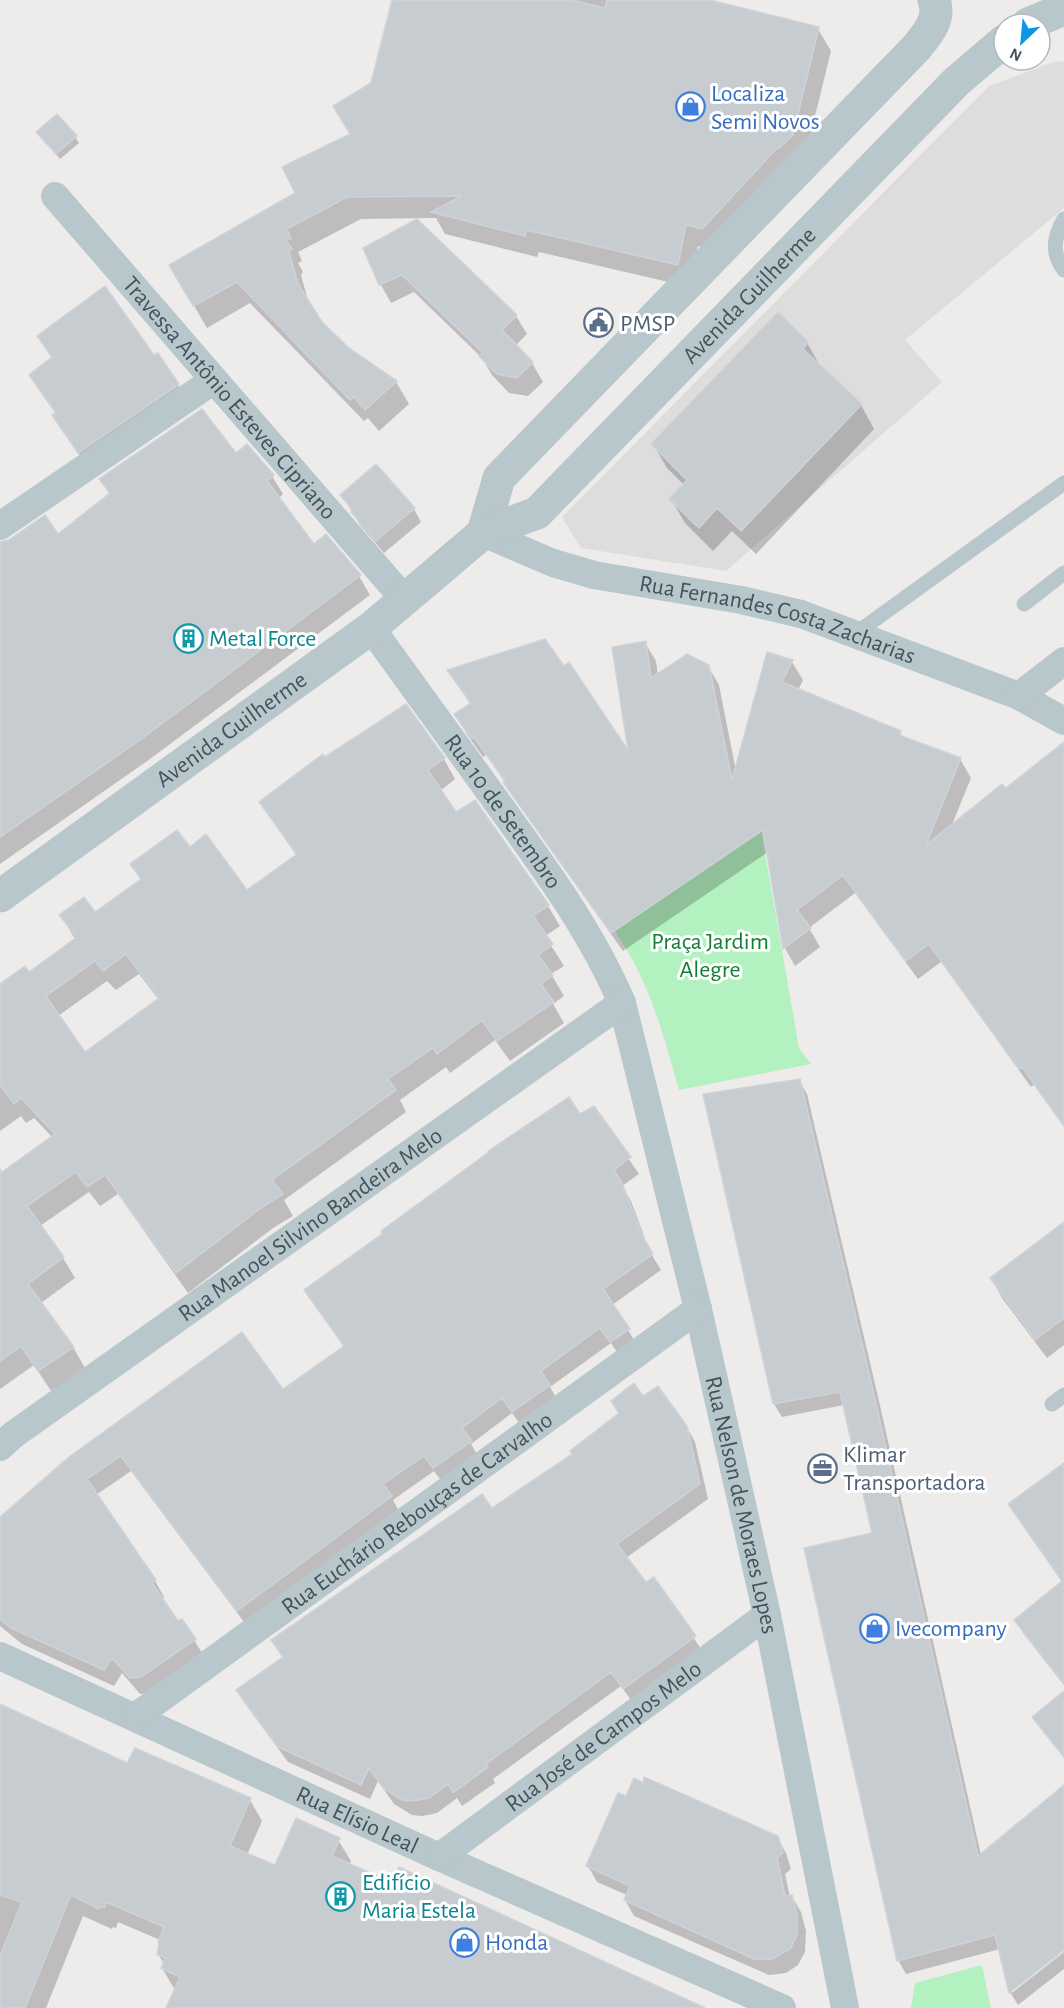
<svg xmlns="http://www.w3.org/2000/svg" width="1064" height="2008" font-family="'Alegreya Sans',sans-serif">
<rect width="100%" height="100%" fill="#eeebeb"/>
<path fill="#dfdcde" d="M1056,61l8,1v146l-159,132 37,42 -216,189 -145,-23 -19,-31 427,-431z"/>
<path fill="#b4f1c0" d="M761,830l38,218 12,16 -132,26c-17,-60 -29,-107 -64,-159z
M982,1965l9,43h-80l4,-25z"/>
<path fill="#0003" fill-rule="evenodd" d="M393,0h311l114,29 13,22 -26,106 -91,93 -16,-4 -8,41 -151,-35 -2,5 -92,-23 -9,-16 -75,1 -63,33 4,9 -4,2 5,9 -2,3 8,29 12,19 27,26 48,33 13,22 -30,27 -11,-13 -4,3 -114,-118 -43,25 -36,-62 126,-73 55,-58 21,-51z
M75,137l4,6 -19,16 -18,-21z
M417,221l99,95 11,18 -12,12 17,17 11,19 -15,14 -19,-3 -17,-18 -10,-17 -68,-66 -23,11 -10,-18 -16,-37z
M39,336l115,21 24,28 10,17 -98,68 -25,-36 -11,-18 2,-2 -25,-39 21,-16z
M807,343l14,24 40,38 13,24 -118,125 -24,-23 -19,20 -28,-28 -14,-24 13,-14 -17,-17 -14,-24z
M236,455l36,21 11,18 -5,5 36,47 45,30 11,19 -220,164 -150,105v-321l58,-7 52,-41 -9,-16z
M376,466l38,43 7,13 -37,31 -24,-28 -18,-30z
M645,643l11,18 2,15 50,-10 11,19 17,86 56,-109 11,18 -5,10 102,42 3,6 57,21 11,19 -20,49 113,-81v381l-30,-42 -3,2 -90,-125 -23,17 -63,-86 -46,35 11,19 -25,19 -10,-18 -17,-96 -145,99 -107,-150 -11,-19 -19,-27 -3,2 -17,-24 -10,-19 15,-9 -22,-34 182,85z
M324,759h120l11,20 -15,12 16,23 92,92 12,20 -15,10 19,30 -13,8 13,22 -11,8 11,19 -54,38 -15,-21 -45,33 -4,-6 -46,33 6,12 -122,88 9,16 -20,12 -85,65 -70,-99 -18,12 -11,-14 -49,34 23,32 12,20 -34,25 32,44 12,21 -34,23 -17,-26 -34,24v-214l53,-37 -19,-20 -8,5 -5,-7 -21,15v-145l28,-12 48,-34 -15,-24 34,-2 46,-34 -9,-16 58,-15 56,43 51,-36 -24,-34 -12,-20zM139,974l20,26 -74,54 -27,-38 49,-35 9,9z
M799,1081l8,13 72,307 102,454 83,-68v162l-52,40v4l52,-41v17l-46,36 -8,-13 -10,-43 -94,25 -8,-14 -24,-426 -30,-129 -62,12 -8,-13z
M594,1108l45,66 -17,12 9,15 19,51 11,18 -49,35 26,41 -17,12 -10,-15 -61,44 8,14 -36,26 -10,-14 -41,31 8,14 -36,25 -9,-12 -41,29 7,13 -153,113 -116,-155 -35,24 59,86 9,16 -3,2 17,24 4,-2 22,35 -53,37 -11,1 -18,-21 -8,13 -92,-42 -22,-18v-107l70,-61 212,-67 62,-44 -38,-57z
M1064,1224v121l-17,13 -45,-60 -10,-19z
M642,1398l44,28 9,16 13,57 -82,59 20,26 8,-5 49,73 -70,51 -12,-17 -128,93 2,4 -33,23 -5,-8 -20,15 -15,3 -10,-1 -18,-11 -16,-23 -8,18 -82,-37 -42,-57 -8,-14 253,-181 82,-56z
M1064,1465v220l-41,-52 -7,-13 47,-38 -53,-77z
M1064,1693v65l-22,-28 -8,-13z
M0,1705l128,60 122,35 12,21 -15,34 29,12 62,-27 13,21 -2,4 45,20 308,123h-534l7,-18 -13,-22 2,-4 -6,-10 2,-14 -42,-18 -2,6 -3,-1 -1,2 -29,-13 -37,92h-46z
M777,1837l9,16 5,16 -6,5 5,23h2l9,15 5,19 -1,21 -7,13 -12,8 -17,2 -135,-59 -9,-16 2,-5 -30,-13 -9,-16z"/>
<path fill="#c7ccd1" stroke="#ced3d8" stroke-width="1.5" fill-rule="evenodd" d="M392,0h179l34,8 2,-8h103l109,27 -26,108 -14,13 -1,-1 -76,82 -16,-4 -8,40 -152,-35 -1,6 -94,-24 31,-16 -115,1 -60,32 4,9 -5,2 6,9 -3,3 9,32 24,38 27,26 48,33 -32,29 -11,-13 -4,3 -113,-118 -44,24 -24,-41 126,-72 -13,-26 68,-33 -17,-28 38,-23z
M57,114l20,22 -21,18 -20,-22z
M417,219l100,96 -15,15 31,32 -16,16 -20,-4 -18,-18 4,-3 -81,-78 -23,10 -16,-37z
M105,286l49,69 4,-2 21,31 -101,69 -26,-38 4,-2 -27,-38 23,-18 -15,-21z
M778,312l30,30 -5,7 59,55 -121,127 -24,-23 -18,20 -30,-29 18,-19 -36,-36z
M202,409l34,44 11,-9 27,31 -7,6 47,63 12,-10 35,41 -221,165 -140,97v-295l9,-2 36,-25 13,19 52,-41 -11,-14z
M376,464l39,44 -39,33 -25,-29 2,-2 -13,-15z
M545,639l19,27 5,-4 59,88 -16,-103 34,-6 5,37 36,-24 22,11 23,115 35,-128 26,8 -11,22 119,49 -2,4 62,23 -35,87 76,-61 4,4 58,-46v384l-42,-59 -3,2 -90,-125 -23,17 -63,-86 -46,35 14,18 -28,21 -20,-119 -152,103 -108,-151 2,-1 -31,-44 -2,2 -18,-25 17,-11 -24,-33z
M406,704l39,54 -17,12 28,42 19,-12 74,105 -16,11 20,28 -15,11 15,20 -12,9 13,18 -57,39 -15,-21 -45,34 -4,-6 -45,31 8,11 -124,90 11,14 -22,14 -85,65 -71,-98 -18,12 -11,-15 -49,34 37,51 -36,27 46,63 -36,24 -17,-25 -21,15v-192l2,3 53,-38 -34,-36 -7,6 -14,-19v-101l25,-18 4,6 48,-35 -18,-22 25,-18 11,15 46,-33 -11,-15 47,-34 13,17 16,-13 41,56 50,-36 -38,-52 64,-48 2,3zM126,954l33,44 -74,54 -39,-56 49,-35 8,10z
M800,1079l72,307 106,470 86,-71v165l-55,43 -14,-58 -98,26 -93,-413 68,-15 -32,-141 -67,12 -70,-310z
M569,1097l11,17 14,-8 37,51 -17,13 8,13 21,54 10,17 -50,35 27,40 -20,13 -10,-14 -59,43 9,14 -38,27 -10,-14 -40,30 10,13 -39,27 -9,-12 -41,28 9,12 -155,115 -116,-155 -34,23 69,101 -4,3 26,38 4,-2 14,20 -55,38 -11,1 -18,-20 -8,12 -93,-42 -11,-9v-102l69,-60 173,-125 41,57 61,-43 -40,-56 78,-56 -1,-3 108,-79 -1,-1z
M1064,1222v96l-29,22 -45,-62z
M634,1383l9,13 15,-10 29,40 13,58 -83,60 29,38 8,-5 42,59 -73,53 -12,-17 -125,92 2,3 -35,26 -5,-9 -19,14 -16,3 -11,-1 -18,-11 -15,-21 -8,17 -83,-38 -42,-57 47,-33 -12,-17 211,-146 10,14 80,-54 -2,-3 49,-38 -8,-12z
M1064,1463v220l-50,-63 48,-39 -54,-77z
M1064,1691v66l-32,-40z
M0,1704l127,59 8,-15 116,50 -21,48 45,19 21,-47 44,20 -8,18 61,27 6,-16 306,141h-539l14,-31 -19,-9 4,-10 -8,-4 2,-10 -1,-1 6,-16 -58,-25 -2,6 -3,-2 -2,3 -28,-14 -46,113h-25v-52l22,-54 -22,-7z
M644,1777l134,59 5,17 -6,5 8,38 7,-1 5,19v21l-7,14 -18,10h-18l-130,-59 6,-14 -44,-20 32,-73 8,3 8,-18 9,5z"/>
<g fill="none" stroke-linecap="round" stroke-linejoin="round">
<path stroke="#b8c7cc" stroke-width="15" d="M1064,219c-10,18 -13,34 0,51
M1024,604l40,-31
M855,634l209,-151
M1052,1404l12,-9"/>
<g stroke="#b8c7cc" stroke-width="28">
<path id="s1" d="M55,196l350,404"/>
<path d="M0,526l214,-146"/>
<path id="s2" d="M483,533l70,30 41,12 147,25 60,14 218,82 45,25"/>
<path id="s3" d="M371,628c42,58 84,116 126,174 46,64 94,128 125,201l76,306 69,306 78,393"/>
<path d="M1019,696l45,-35"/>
<path id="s4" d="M0,1447l13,-12 609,-432"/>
<path id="s5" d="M0,1656l439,201 343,151"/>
<path id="s6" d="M135,1717l563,-408"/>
<path id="s7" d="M439,1857l328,-242"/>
</g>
<g stroke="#b8c7cc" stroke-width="33">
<path d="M1028,24l36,-15"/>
<path d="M483,533l16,-55 418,-431c11,-14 24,-28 17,-47"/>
<path id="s8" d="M0,896l371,-268 112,-95 54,-20 419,-431 48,-41"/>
</g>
</g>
<defs>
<symbol id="shop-ring" viewBox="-11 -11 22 22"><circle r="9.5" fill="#fff" stroke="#3f7fe0" stroke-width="1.5"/><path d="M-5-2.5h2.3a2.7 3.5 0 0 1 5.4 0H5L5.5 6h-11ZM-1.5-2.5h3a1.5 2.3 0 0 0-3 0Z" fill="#3f7fe0"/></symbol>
<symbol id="civic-ring" viewBox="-11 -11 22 22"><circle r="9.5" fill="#fff" stroke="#5c6f8a" stroke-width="1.5"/><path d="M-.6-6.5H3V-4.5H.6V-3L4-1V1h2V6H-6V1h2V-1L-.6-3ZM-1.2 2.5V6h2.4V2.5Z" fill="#5c6f8a"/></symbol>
<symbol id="building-ring" viewBox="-11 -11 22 22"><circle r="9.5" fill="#fff" stroke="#0f9aa8" stroke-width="1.5"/><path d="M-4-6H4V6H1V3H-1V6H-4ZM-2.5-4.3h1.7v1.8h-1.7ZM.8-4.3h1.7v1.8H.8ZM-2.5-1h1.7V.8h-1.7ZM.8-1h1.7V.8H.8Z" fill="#0f9aa8"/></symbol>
<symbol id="office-ring" viewBox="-11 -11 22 22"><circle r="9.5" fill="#fff" stroke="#5c6f8a" stroke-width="1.5"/><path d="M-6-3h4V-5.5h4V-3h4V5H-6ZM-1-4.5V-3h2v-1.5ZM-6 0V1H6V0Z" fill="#5c6f8a"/></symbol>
</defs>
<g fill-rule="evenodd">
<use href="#shop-ring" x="674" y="90" width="33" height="33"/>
<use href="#civic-ring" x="582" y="306" width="33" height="33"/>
<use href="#building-ring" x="172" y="622" width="33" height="33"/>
<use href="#office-ring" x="806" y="1452" width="33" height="33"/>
<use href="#shop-ring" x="858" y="1612" width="33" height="33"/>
<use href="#building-ring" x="324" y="1880" width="33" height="33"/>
<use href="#shop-ring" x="448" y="1926" width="33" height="33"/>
</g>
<g text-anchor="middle" stroke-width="6" stroke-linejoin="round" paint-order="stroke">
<g font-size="24" fill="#366cbe" stroke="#fff" text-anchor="start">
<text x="711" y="101">Localiza<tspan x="711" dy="28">Semi Novos</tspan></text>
<text x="895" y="1636">Ivecompany</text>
<text x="485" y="1950">Honda</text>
</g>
<g font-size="24" fill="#42535a" stroke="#fff">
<text dy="8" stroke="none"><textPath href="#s8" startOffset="966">Avenida Guilherme</textPath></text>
<text dy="8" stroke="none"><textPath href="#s1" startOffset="267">Travessa Antônio Esteves Cipriano</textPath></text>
<text dy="8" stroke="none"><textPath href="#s2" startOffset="308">Rua Fernandes Costa Zacharias</textPath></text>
<text dy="8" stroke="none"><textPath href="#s8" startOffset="285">Avenida Guilherme</textPath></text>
<text dy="8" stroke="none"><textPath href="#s3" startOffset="226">Rua 10 de Setembro</textPath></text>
<text dy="8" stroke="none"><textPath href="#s4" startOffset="382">Rua Manoel Silvino Bandeira Melo</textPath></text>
<text dy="8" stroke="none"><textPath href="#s3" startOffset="968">Rua Nelson de Moraes Lopes</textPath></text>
<text dy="8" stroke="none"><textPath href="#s6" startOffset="348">Rua Euchário Rebouças de Carvalho</textPath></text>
<text dy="8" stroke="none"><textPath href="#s7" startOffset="204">Rua José de Campos Melo</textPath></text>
<text dy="8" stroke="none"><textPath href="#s5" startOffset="393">Rua Elísio Leal</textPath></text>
</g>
<g font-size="24" fill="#4e5e75" stroke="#fff" text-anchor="start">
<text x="620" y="331">PMSP</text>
<text x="843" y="1462">Klimar<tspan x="843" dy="28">Transportadora</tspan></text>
</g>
<g font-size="24" fill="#0d838f" stroke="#fff" text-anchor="start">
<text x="209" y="646">Metal Force</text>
<text x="362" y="1890">Edifício<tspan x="362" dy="28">Maria Estela</tspan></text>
</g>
<g font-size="24" fill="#0f7f32" stroke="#fff">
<text x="710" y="949">Praça Jardim<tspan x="710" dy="28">Alegre</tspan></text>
</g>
</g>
<g transform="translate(1022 42) rotate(206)"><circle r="28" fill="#ffffff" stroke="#b3babd" stroke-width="1.5"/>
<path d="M0-4.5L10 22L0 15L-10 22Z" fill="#0b96e8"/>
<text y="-9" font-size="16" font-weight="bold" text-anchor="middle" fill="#42535a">N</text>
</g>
</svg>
